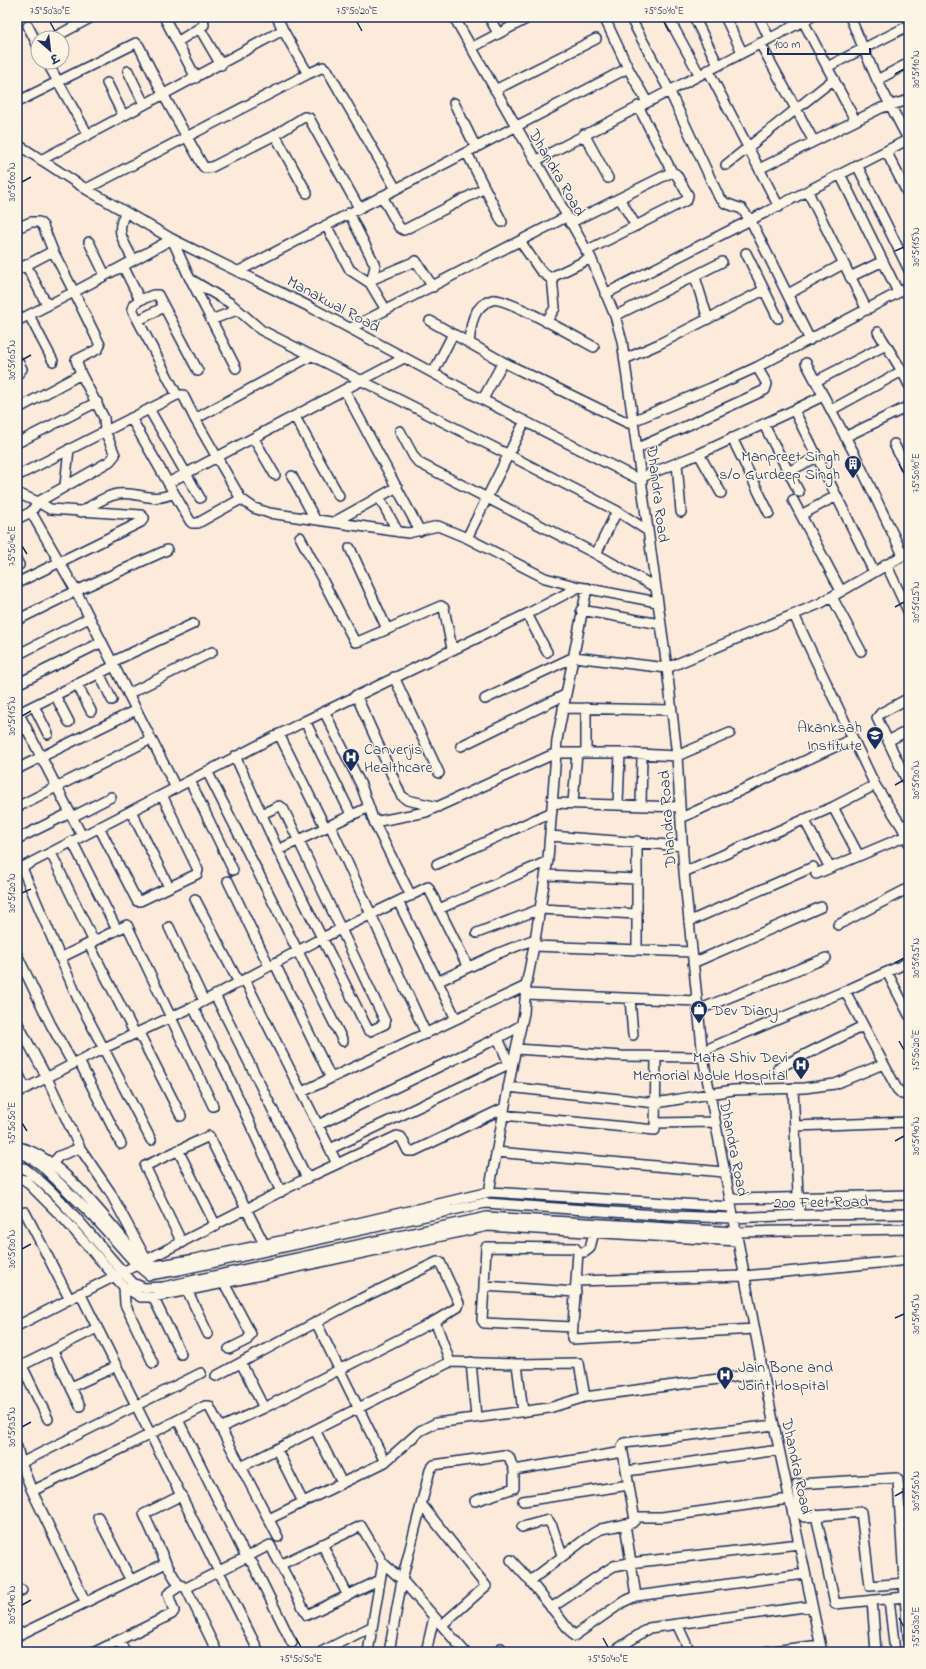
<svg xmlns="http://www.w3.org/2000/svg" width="926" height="1669" font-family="'Indie Flower','Playpen Sans Deva',sans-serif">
<rect width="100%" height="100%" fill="#fcebdb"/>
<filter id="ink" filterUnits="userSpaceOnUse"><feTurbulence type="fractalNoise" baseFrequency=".025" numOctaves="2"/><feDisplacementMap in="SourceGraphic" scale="8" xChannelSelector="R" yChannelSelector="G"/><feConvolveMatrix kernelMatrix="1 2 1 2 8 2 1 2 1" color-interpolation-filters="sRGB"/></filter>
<g filter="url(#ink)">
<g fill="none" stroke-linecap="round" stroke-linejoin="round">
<defs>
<path id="minor" d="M164,17l32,61
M277,17l6,13
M454,17l137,241 24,58 7,25 45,327 10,88 7,116 19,185 60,316 59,279
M489,17l9,16
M604,17l24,51 19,34
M630,17l39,73 50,107 6,6 17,6 9,12 59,119
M668,17l31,57
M694,17l24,48
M725,17l17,35
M759,17l10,21
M850,17l27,63 31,59
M803,21l52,99
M28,26l10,20
M200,29l21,36
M53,38l39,-21
M177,42l27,-17 -1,-8
M760,43l53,97
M471,48l59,-31
M47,62l41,73
M827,67l79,-40
M708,70l71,137
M128,71l16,33
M877,80l32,-17
M107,83l16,32
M495,90l101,-51
M17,102l119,-59 3,3 24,48 40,72 2,2 7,-1 63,-32 32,58
M454,103l22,45
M638,106l34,66
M584,134l24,44
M275,135l29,-18 5,1 50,90
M17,144l69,45 86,50 140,69 173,93 157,80
M886,151l23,-12
M467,153l35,69
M41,160l242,-130 25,44
M535,161l276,-144
M726,165l108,-86
M857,165l52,105
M761,168l120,-60 28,-8
M840,174l58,118
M86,189l222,-115 15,-7 5,4 68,118
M808,192l59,118
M382,196l17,31 5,3 81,-42
M620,199l16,27
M126,212c-12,20 -2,29 7,48
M349,213l25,50 1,3 -3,13
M570,223l102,-51 4,2 12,21 -1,5 -101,51
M326,225l24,45 20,13 16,27
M17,228l14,-6h8l4,4 10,25
M520,241l20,29 11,9
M89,242l16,33
M746,253l32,65
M26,265l21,40
M17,270l36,-19 21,41 49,-26
M239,271l389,-203
M695,277l13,42
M850,277l33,-16
M191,280l45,88
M368,281l48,-20 17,26
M605,294l281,-143 23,45
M788,294l55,-30
M140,300l13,-5h5l40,76
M29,315l24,46
M615,316l107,-54
M139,320l25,-13
M211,320l26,-10
M17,321l57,-29 26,53 -2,4 -22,11 5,14
M430,321l73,41 125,61 83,-35 46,-21 152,-80
M546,322l9,-14 -3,-31 39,-19
M351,328l215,-111
M469,343c2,-17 3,-37 23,-43 12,-4 87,39 102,47
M311,356l-116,63 46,80 13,9 15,5 139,20 30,-7 29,12
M625,359l34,-15 105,-54
M17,360l5,9 -5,6
M806,363l49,92 48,100
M902,371l7,14
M433,373l20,-39
M816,381l70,-36
M345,391l75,140
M177,395l-45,-86 2,-5 6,-4 -17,-34 49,-27 18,40 40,24 31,27 248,125 108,56 31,20
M483,399l20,-37
M17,409l64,-35 23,44 1,13 10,24 -5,6 -72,41 -7,10 -14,7
M149,409l51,89
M794,410l29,-14
M831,410l71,-39 -24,-39
M295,417l44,79
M131,418l59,103 2,2h6l43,-24
M525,421l-58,117 78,40 34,9 78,15
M764,425l35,67
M400,431l14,26 5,6 177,91 21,-43
M845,437l64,-31
M732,438l37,75
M254,439l21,36
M17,443l80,-41
M894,444l15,30
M638,448l127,-58 2,-6 -10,-17
M699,454l22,39
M677,463l4,49
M788,472l29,-15
M17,476l160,-81h6l12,24
M292,476l23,43
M642,477l57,-23 95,-44 80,162
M168,483l236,-125
M65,486l4,-37
M17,493l21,9 12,7 91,6 3,3 -3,4 -124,61
M379,497l19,35
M793,500l48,91
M31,512l45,79 100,197
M81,512c12,-7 24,-16 37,-18 22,-3 32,10 56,-1
M801,515l35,-19
M336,521l61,-34
M300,537l55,105 5,-1 81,-35 3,2 8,41
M350,548l37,81
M596,554l59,33
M17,561l2,4
M886,564l23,49
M832,597l29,54
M581,610l79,14
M527,614l20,38
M794,615l81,170 27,42
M17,620l59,-29 91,-41
M17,655l72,-37
M112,662l81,-38
M99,673l13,27
M394,677l45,96
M17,684l85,-42
M77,684l14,27
M128,694l84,-42
M55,695l14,27
M356,695l45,100 6,5 31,7
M909,698l-28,15 -4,5 32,67
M485,699l89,-42 93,11 154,-65 88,-51
M34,706l14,28
M563,708l108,2
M17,710l65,126
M324,711l37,74 8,22
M19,713l95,-47
M305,721l46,93
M17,732l9,-5
M279,734l46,93
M888,741l21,-11
M461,746l104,-51
M586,753v-45
M235,756l43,94 91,-43 5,15 37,74
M17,769l119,-59
M207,771l136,270
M190,781l43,89
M553,803l126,4
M573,803l4,-50
M618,804l2,-51
M641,806l1,-51
M17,807l134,-68
M833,807l26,49
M131,811l38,76
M262,814l17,-8 4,2 102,213v3l-15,7 -2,-1 -90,-180
M72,817l39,-20
M681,818l171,-79
M804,819l26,49
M374,822l52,-10 130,-59h64l57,3 53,-23
M909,823l-7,4 7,16
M330,825l96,209
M99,827l38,74h3l57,-27 1,-4 -36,-75
M550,836l133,10
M17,839l53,-26
M72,841l45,89
M637,841v38
M51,853l43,89
M437,864l115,-52
M22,868l56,131 73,141
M17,870l288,-149 222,-107 52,-27
M684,872l149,-65 42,-22
M816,874l90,-38
M546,875l91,4v71
M228,881l41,85
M195,899l44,84
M399,903l57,116
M439,909l109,-48
M690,921l123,-54
M838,925l71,-37
M169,927l35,74
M477,933l63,-24 97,5
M89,944l46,90
M534,946l158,6
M17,955l34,70 22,39
M60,958l67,-33 86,181
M693,963l128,-56
M275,964l56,114 195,-92
M887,972l22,43
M245,980l85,169
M439,981l60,-28 36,-14
M845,991l52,98 5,5 7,1
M526,994l171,7
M215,995l92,183
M630,999l3,36
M193,1007l33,64 55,121
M698,1010l128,-52
M17,1022l30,56 33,70 30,44 36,67
M139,1033l42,83
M498,1038l22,-12
M516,1049l106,7 81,1
M703,1051l142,-60 64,-29
M79,1061l42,83
M778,1068l85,-42
M17,1071l8,17
M508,1087l148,16 77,-13 71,-2 31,-4 48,-20
M793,1088l6,127
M302,1092l29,-14
M17,1093l87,-45 89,-41 129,-69 106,-51 40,80
M503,1115l152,15 1,-73
M656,1123l58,-1
M318,1125l180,-87 11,26
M795,1126l114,-4
M17,1147c39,6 84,66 109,95 7,7 14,20 23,25l41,-7 109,-23 190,-45 242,15
M178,1150l38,76
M496,1152l228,20
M17,1155h9l15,10 53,52 43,48 12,10 30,-5 306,-67 185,13 63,2 66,-3 110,-1
M337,1164l-7,-15 183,-87
M49,1167l10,-11 21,-8
M17,1168h7c40,29 75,79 109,115l11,5 19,-1 324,-70 248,15 174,-3
M17,1178l8,2 40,40 59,67 17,10h12l71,-14 264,-57 249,15
M489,1192l24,-130 11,-49 2,-27 8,-40 14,-87 9,-119 30,-152
M730,1199l179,-4
M25,1212l44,86
M594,1232l-4,16 -5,4h-7l-6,87 183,-10
M182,1243l-37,-77 64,-30 55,108
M576,1281l168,-5 165,-16
M224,1283l27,51 -4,6 -18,9
M484,1286l2,-39 89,1 3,4
M124,1287l1,17 28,59
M187,1290l21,44
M80,1293l179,359
M153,1297l28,57
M435,1321l15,41
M316,1322l69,140
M17,1326l290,-148 90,-42 4,1 7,14h6l90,-43
M573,1327l-89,-4 -2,-3 2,-34 92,6
M53,1351l27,55
M471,1362l5,55
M241,1363l23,45
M517,1364l6,48
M22,1366l26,53
M17,1368l80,-40
M216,1376l136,-73 85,-41h3l19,41 -1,4 -23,14 -171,87 -42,19
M71,1387l46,-21
M178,1420l68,137 7,7 39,79
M774,1425l-150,18 -2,4 13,73 -3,3 -31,6 -9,5 -62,47 44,55 49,-34 13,-6 169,-22
M315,1430l27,53
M17,1447l4,16
M277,1450l26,52
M241,1467l209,-105 67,2 62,-1 6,34 178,-24
M627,1471l152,-21
M32,1491l95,-45 78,-40h4l69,131
M475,1501l39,-13v-18
M523,1501l106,-16
M422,1505l64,81 -44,39
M816,1515l19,89 70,-7 4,51
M98,1517l32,62
M636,1517h26l127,-18
M269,1519l116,-57 35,-31 16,-8 113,-15 36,-11
M625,1524l11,72
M522,1527l26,-7 4,6 10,29
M322,1544l26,52
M511,1560l19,21
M166,1563l12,21 8,4 31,64
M282,1564l79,-38 22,37
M904,1583l-34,3 -9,-74 -57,5 -3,-3 -4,-30 100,-6 1,2 7,117h4
M186,1588l84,-43 37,70 71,-34
M17,1593l5,-3
M889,1599l6,53
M872,1600l4,52
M85,1601l-53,-110 -11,-28 180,-90
M551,1608l55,-37 8,-5 15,-3 170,-19
M677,1624l135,-18
M17,1636l149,-73 -22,-49 38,-19
M119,1640l6,12
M501,1648l3,4
M95,1652l77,-38 2,-3 -6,-17 13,-9
M321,1652l50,-25
M368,1652l15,-89 19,17 63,72
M389,1652l13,-72 28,-110 4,-5 70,-10 5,2 5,13 109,-18
M426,1652l8,-35
M613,1652l36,-24 28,-4 13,28
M764,1652l56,-7"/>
</defs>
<use href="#minor" stroke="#1b2f5e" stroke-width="12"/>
<use href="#minor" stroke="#fcf5e5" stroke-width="9"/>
</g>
</g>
<path fill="none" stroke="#1b2f5e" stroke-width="1.5" d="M50,22l5,9M357,22l5,9M664,22l5,9M895,74l9,-5M22,182l9,-5M895,251l9,-4M22,360l9,-5M899,464l5,9M22,546l5,8M895,607l9,-5M22,716l9,-5M895,785l9,-5M22,893l9,-4M895,963l9,-5M899,1041l5,9M22,1123l5,8M895,1141l9,-5M22,1249l9,-5M895,1318l9,-4M22,1427l9,-5M895,1496l9,-5M22,1605l9,-5M899,1618l5,9M296,1638l5,9M603,1638l5,9"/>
<defs>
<symbol id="building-pin" viewBox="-11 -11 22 30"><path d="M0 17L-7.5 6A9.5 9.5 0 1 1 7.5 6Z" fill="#1b2f5e" stroke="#fcf5e5"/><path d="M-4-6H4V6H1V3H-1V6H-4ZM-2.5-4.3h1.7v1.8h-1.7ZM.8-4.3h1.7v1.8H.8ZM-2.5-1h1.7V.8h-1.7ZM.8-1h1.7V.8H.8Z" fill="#fff"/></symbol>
<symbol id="school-pin" viewBox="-11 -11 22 30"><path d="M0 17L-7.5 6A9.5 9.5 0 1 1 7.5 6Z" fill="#1b2f5e" stroke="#fcf5e5"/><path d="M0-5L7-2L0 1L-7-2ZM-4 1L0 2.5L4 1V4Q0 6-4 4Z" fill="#fff"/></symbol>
<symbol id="hospital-pin" viewBox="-11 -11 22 30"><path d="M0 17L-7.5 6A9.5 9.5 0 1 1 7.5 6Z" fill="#1b2f5e" stroke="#fcf5e5"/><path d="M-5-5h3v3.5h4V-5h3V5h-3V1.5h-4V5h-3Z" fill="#fff"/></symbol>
<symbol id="shop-pin" viewBox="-11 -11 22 30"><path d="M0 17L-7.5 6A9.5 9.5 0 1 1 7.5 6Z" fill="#1b2f5e" stroke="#fcf5e5"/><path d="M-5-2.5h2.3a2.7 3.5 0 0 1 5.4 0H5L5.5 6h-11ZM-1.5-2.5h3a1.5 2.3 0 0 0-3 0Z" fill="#fff"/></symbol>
</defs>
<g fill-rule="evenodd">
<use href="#building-pin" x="843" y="454" width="20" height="27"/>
<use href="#school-pin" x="865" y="725" width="20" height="27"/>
<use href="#hospital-pin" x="341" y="747" width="20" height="27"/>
<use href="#shop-pin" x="689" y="999" width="20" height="27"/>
<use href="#hospital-pin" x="791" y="1055" width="20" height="27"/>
<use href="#hospital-pin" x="715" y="1365" width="20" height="27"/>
</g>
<g text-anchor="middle" stroke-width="3" stroke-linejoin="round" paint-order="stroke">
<g font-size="16" fill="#1b2f5e" stroke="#fcf5e5">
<text transform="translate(558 172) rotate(60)" y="6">Dhandra Road</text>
<text transform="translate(334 303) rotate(28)" y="6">Manakwal Road</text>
<text transform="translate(659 494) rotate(83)" y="6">Dhandra Road</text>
<text transform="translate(666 819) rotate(-94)" y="6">Dhandra Road</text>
<text transform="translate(735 1148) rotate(79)" y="6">Dhandra Road</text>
<text transform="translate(821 1201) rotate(-1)" y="6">200 Feet Road</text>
<text transform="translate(798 1466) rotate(78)" y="6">Dhandra Road</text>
</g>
<g font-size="16" fill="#1b2f5e" stroke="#fcf5e5" text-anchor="end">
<text x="840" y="461">Manpreet Singh<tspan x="840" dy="18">s/o Gurdeep Singh</tspan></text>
<text x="862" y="732">Akanksah<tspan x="862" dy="18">Institute</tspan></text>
<text x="364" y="754" text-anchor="start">Canverjis<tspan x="364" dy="18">Healthcare</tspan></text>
<text x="712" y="1015" text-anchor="start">Dev Diary</text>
<text x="788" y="1062">Mata Shiv Devi<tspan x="788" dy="18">Memorial Noble Hospital</tspan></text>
<text x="738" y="1372" text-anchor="start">Jain Bone and<tspan x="738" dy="18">Joint Hospital</tspan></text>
</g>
</g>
<rect width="926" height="1669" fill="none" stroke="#fcf5e5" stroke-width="44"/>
<g transform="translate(50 50) rotate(152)"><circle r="19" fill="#fcf5e5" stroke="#a2a6af"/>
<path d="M0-3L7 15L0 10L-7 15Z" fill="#1b2f5e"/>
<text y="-6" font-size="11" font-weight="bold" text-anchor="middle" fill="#1b2f5e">उ</text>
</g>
<path d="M768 48v6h102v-6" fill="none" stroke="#1b2f5e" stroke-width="2"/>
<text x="774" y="48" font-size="12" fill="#1b2f5e" stroke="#fcf5e5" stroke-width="3" paint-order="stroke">100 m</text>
<rect x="22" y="22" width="882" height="1625" fill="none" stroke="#1b2f5e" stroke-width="1.5"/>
<g font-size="10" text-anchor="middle" fill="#1b2f5e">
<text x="50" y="14">75°50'30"E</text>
<text x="357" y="14">75°50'20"E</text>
<text x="664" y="14">75°50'10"E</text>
<text transform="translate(915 69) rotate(-90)" y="4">30°51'10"N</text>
<text transform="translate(11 182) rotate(-90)" y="4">30°51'00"N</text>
<text transform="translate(915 247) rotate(-90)" y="4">30°51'15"N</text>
<text transform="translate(11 360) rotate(-90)" y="4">30°51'05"N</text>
<text transform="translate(915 473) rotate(-90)" y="4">75°50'10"E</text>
<text transform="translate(11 546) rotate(-90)" y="4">75°50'40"E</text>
<text transform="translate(915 602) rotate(-90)" y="4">30°51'25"N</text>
<text transform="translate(11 716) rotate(-90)" y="4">30°51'15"N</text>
<text transform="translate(915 780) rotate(-90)" y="4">30°51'30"N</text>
<text transform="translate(11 893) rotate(-90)" y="4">30°51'20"N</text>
<text transform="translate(915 958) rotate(-90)" y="4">30°51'35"N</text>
<text transform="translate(915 1050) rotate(-90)" y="4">75°50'20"E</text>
<text transform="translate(11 1123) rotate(-90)" y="4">75°50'50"E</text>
<text transform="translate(915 1136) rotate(-90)" y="4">30°51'40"N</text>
<text transform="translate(11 1249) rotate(-90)" y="4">30°51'30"N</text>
<text transform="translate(915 1314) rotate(-90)" y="4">30°51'45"N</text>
<text transform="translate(11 1427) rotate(-90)" y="4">30°51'35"N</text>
<text transform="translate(915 1491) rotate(-90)" y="4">30°51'50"N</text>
<text transform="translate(11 1605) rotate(-90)" y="4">30°51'40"N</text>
<text transform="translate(915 1627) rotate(-90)" y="4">75°50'30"E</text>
<text x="301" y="1662">75°50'50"E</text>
<text x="608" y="1662">75°50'40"E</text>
</g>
</svg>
